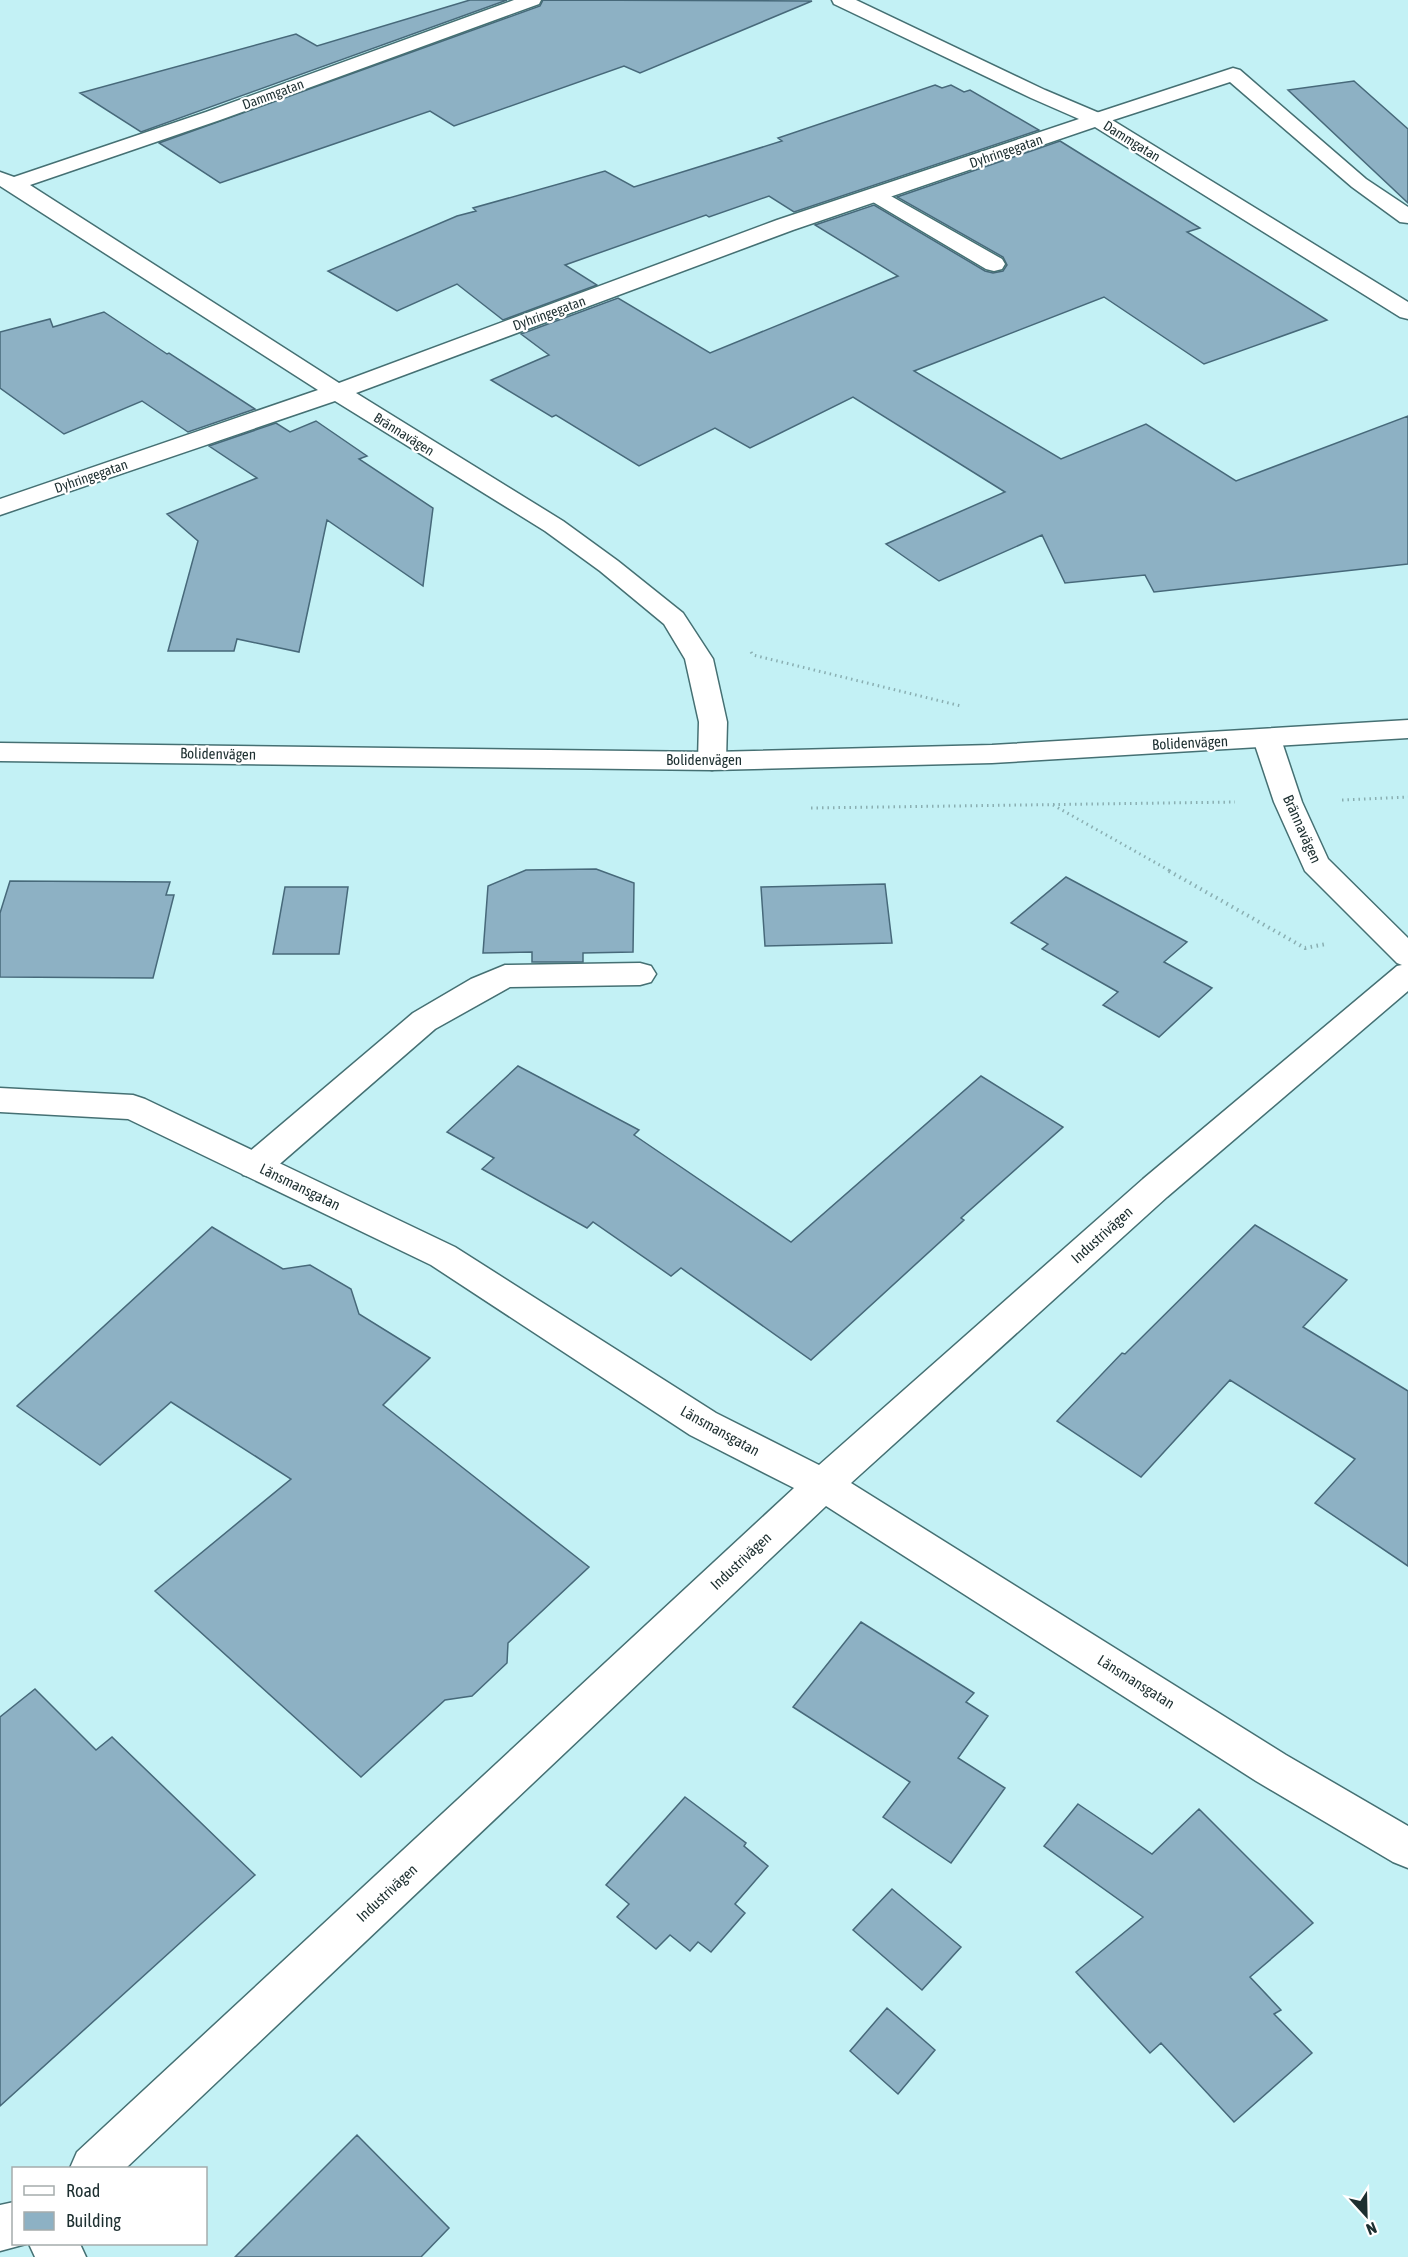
<svg xmlns="http://www.w3.org/2000/svg" width="1408" height="2257" font-family="'Asap Condensed',sans-serif">
<rect width="100%" height="100%" fill="#c3f1f5"/>
<path fill="#8db1c4" stroke="#47697a" stroke-width="1.5" d="M470,0h37l-366,132 -61,-39 216,-59 21,12z
M543,0l269,1 -172,72 -16,-7 -170,60 -24,-15 -210,72 -61,-40 381,-137z
M1354,81l54,48v74l-120,-113z
M935,85l7,3 9,-3 13,7 6,-2 69,40 -245,82 -25,-16 -60,21 -3,-2 -141,50 32,20 -94,35 -46,-36 -60,27 -69,-40 129,-55 19,-5 -3,-3 132,-37 29,16 148,-46 -4,-3z
M1060,141l140,87 -13,4 140,88 -123,44 -100,-67 -190,74 147,88 85,-35 90,57 172,-65v148l-254,28 -9,-17 -80,8 -23,-48 -103,46 -53,-37 119,-52 -152,-95 -103,51 -35,-20 -76,38 -83,-51 -4,2 -61,-37 58,-25 -28,-21 97,-36 92,55 188,-77 -83,-51 59,-20 111,66 8,2 10,-2 4,-6 -4,-8 -106,-60z
M104,312l63,42 2,-1 86,56 -67,23 -46,-31 -78,33 -64,-46v-56l50,-13 3,8z
M316,421l51,35 -8,3 74,49 -10,78 -96,-66 -28,132 -62,-13 -3,12h-66l30,-110 -31,-27 90,-36 -48,-32 67,-23 14,9z
M596,869l38,14 -1,69 -50,1v9h-51v-10l-49,1 5,-67 38,-16z
M1066,877l121,65 -23,20 48,26 -53,49 -56,-32 15,-13 -76,-43 6,-5 -37,-21z
M10,881l160,1 -4,13h8l-21,83 -153,-1v-64z
M885,884l7,59 -127,3 -4,-59z
M285,887h63l-9,67h-66z
M518,1066l121,64 -5,5 157,107 190,-166 82,51 -102,91 3,2 -153,140 -130,-92 -10,8 -78,-54 -6,6 -105,-59 12,-11 -47,-26z
M1255,1225l92,55 -44,47 105,64v175l-93,-63 40,-44 -125,-79 -89,97 -84,-56 65,-68 3,1z
M212,1227l71,42 27,-4 41,24 8,25 71,44 -47,47 206,162 -81,76 -1,20 -35,33 -27,4 -84,77 -206,-186 136,-112 -120,-77 -71,63 -83,-59z
M861,1622l113,71 -8,9 22,14 -30,42 47,30 -54,75 -68,-46 27,-35 -117,-75z
M35,1689l61,61 16,-13 143,138 -255,231v-389z
M685,1797l61,46 -2,3 24,20 -33,38 10,9 -34,39 -13,-10 -8,9 -20,-16 -14,14 -39,-32 12,-13 -23,-19z
M1078,1804l74,50 47,-45 114,114 -63,54 31,33 -7,4 38,39 -78,69 -73,-79 -11,10 -74,-81 67,-55 -99,-71z
M892,1889l69,58 -39,43 -69,-60z
M887,2008l48,42 -37,44 -48,-43z
M357,2135l92,93 -28,29h-186z"/>
<g fill="none" stroke-linecap="round" stroke-linejoin="round">
<defs>
<path id="lane" d="M1233,68l7,2 126,109 42,28v16l-8,-1 -48,-35 -122,-105 -126,41h-14l-3,-4 3,-4z
M875,189l7,2 120,68 3,5 -3,5 -8,2 -8,-2 -118,-70 -4,-4 4,-4z
M640,963l11,3 5,8 -5,8 -11,3 -130,2 -75,42 -168,146 -12,3 -12,-3 -5,-9 5,-9 170,-144 58,-34 34,-14z"/>
<path id="street" d="M514,0h27l-2,4 -319,116 -190,65 309,198 438,-163 302,-101 -48,-21 -197,-94 -2,-4h24l189,90 59,25 304,187v17l-8,-2 -305,-190 -302,103 -437,163 207,128 55,40 65,52 30,46 14,63 -1,39 -4,6 -10,3 -10,-3 -4,-6 1,-39 -14,-63 -21,-35 -64,-53 -55,-40 -210,-130 -335,114v-16l318,-109 -318,-204v-14l14,5 192,-65z
M1267,730l10,3 4,6 21,63 26,57 80,79v53l-241,206 -316,286 435,272 122,71v42l-15,-6 -137,-81 -430,-275 -700,662h-56l7,-16 717,-664 -104,-53 -259,-170 -303,-146 -128,-7v-24l133,7 12,4 310,148 261,166 103,52 324,-286 254,-213 5,-1 -5,-2 -92,-92 -31,-69 -21,-63 4,-6z
M14,2202v42h12l-26,7v-46z
M29,2244h51l6,13h-51z"/>
<path id="secondary" d="M1408,720v18l-416,25 -280,7 -712,-9v-18l712,9 280,-7z"/>
</defs>
<use href="#lane" stroke="#457073" stroke-width="3"/>
<use href="#street" stroke="#457073" stroke-width="3"/>
<use href="#secondary" stroke="#457073" stroke-width="3"/>
<path stroke="#8aafb2" stroke-width="3" stroke-dasharray="1.5 4" stroke-linecap="butt" d="M751,652l2,3 208,51
M1342,800l66,-3
M1053,805l119,67
M811,808l424,-6"/>
<path stroke="#8aafb2" stroke-width="4" stroke-dasharray="1.5 4.5" stroke-linecap="butt" d="M1169,871l136,77 21,-4"/>
<use href="#lane" fill="#fff" fill-rule="evenodd"/>
<use href="#street" fill="#fff" fill-rule="evenodd"/>
<use href="#secondary" fill="#fff" fill-rule="evenodd"/>
</g>
<g text-anchor="middle" stroke-width="4.5" stroke-linejoin="round" paint-order="stroke">
<g font-size="14" fill="#1d2f30" stroke="#fff">
<text transform="translate(273 94) rotate(-20)" y="5">Dammgatan</text>
<text transform="translate(1132 141) rotate(32)" y="5">Dammgatan</text>
<text transform="translate(1006 151) rotate(-19)" y="5">Dyhringegatan</text>
<text transform="translate(549 313) rotate(-20)" y="5">Dyhringegatan</text>
<text transform="translate(404 434) rotate(32)" y="5">Brännavägen</text>
<text transform="translate(91 476) rotate(-19)" y="5">Dyhringegatan</text>
</g>
<g font-size="15" fill="#1d2f30" stroke="#fff">
<text transform="translate(1190 743) rotate(-3)" y="5">Bolidenvägen</text>
<text transform="translate(218 754) rotate(1)" y="5">Bolidenvägen</text>
<text x="704" y="765">Bolidenvägen</text>
<text transform="translate(1302 829) rotate(66)" y="5">Brännavägen</text>
<text transform="translate(300 1187) rotate(26)" y="5">Länsmansgatan</text>
<text transform="translate(1102 1235) rotate(-42)" y="5">Industrivägen</text>
<text transform="translate(720 1431) rotate(29)" y="5">Länsmansgatan</text>
<text transform="translate(741 1561) rotate(-43)" y="5">Industrivägen</text>
<text transform="translate(1136 1682) rotate(32)" y="5">Länsmansgatan</text>
<text transform="translate(387 1893) rotate(-43)" y="5">Industrivägen</text>
</g>
</g>
<rect x="12" y="2167" width="195" height="78" fill="#ffffff" stroke="#a5acac" stroke-width="1.5"/>
<rect x="24" y="2186" width="30" height="9" fill="#ffffff" stroke="#a5acac" stroke-width="1.5"/>
<text x="66" y="2197" font-size="18" fill="#1d2f30">Road</text>
<rect x="24" y="2212" width="30" height="18" fill="#8db1c4" stroke="#a5acac" stroke-width="1.5"/>
<text x="66" y="2227" font-size="18" fill="#1d2f30">Building</text>
<g transform="translate(1366 2215) rotate(158)" stroke="#ffffff" stroke-width="4.5" paint-order="stroke">
<path d="M0-4.5L10 22L0 15L-10 22Z" fill="#1d2f30"/>
<text y="-9" font-size="16" font-weight="bold" text-anchor="middle" fill="#1d2f30">N</text>
</g>
</svg>
